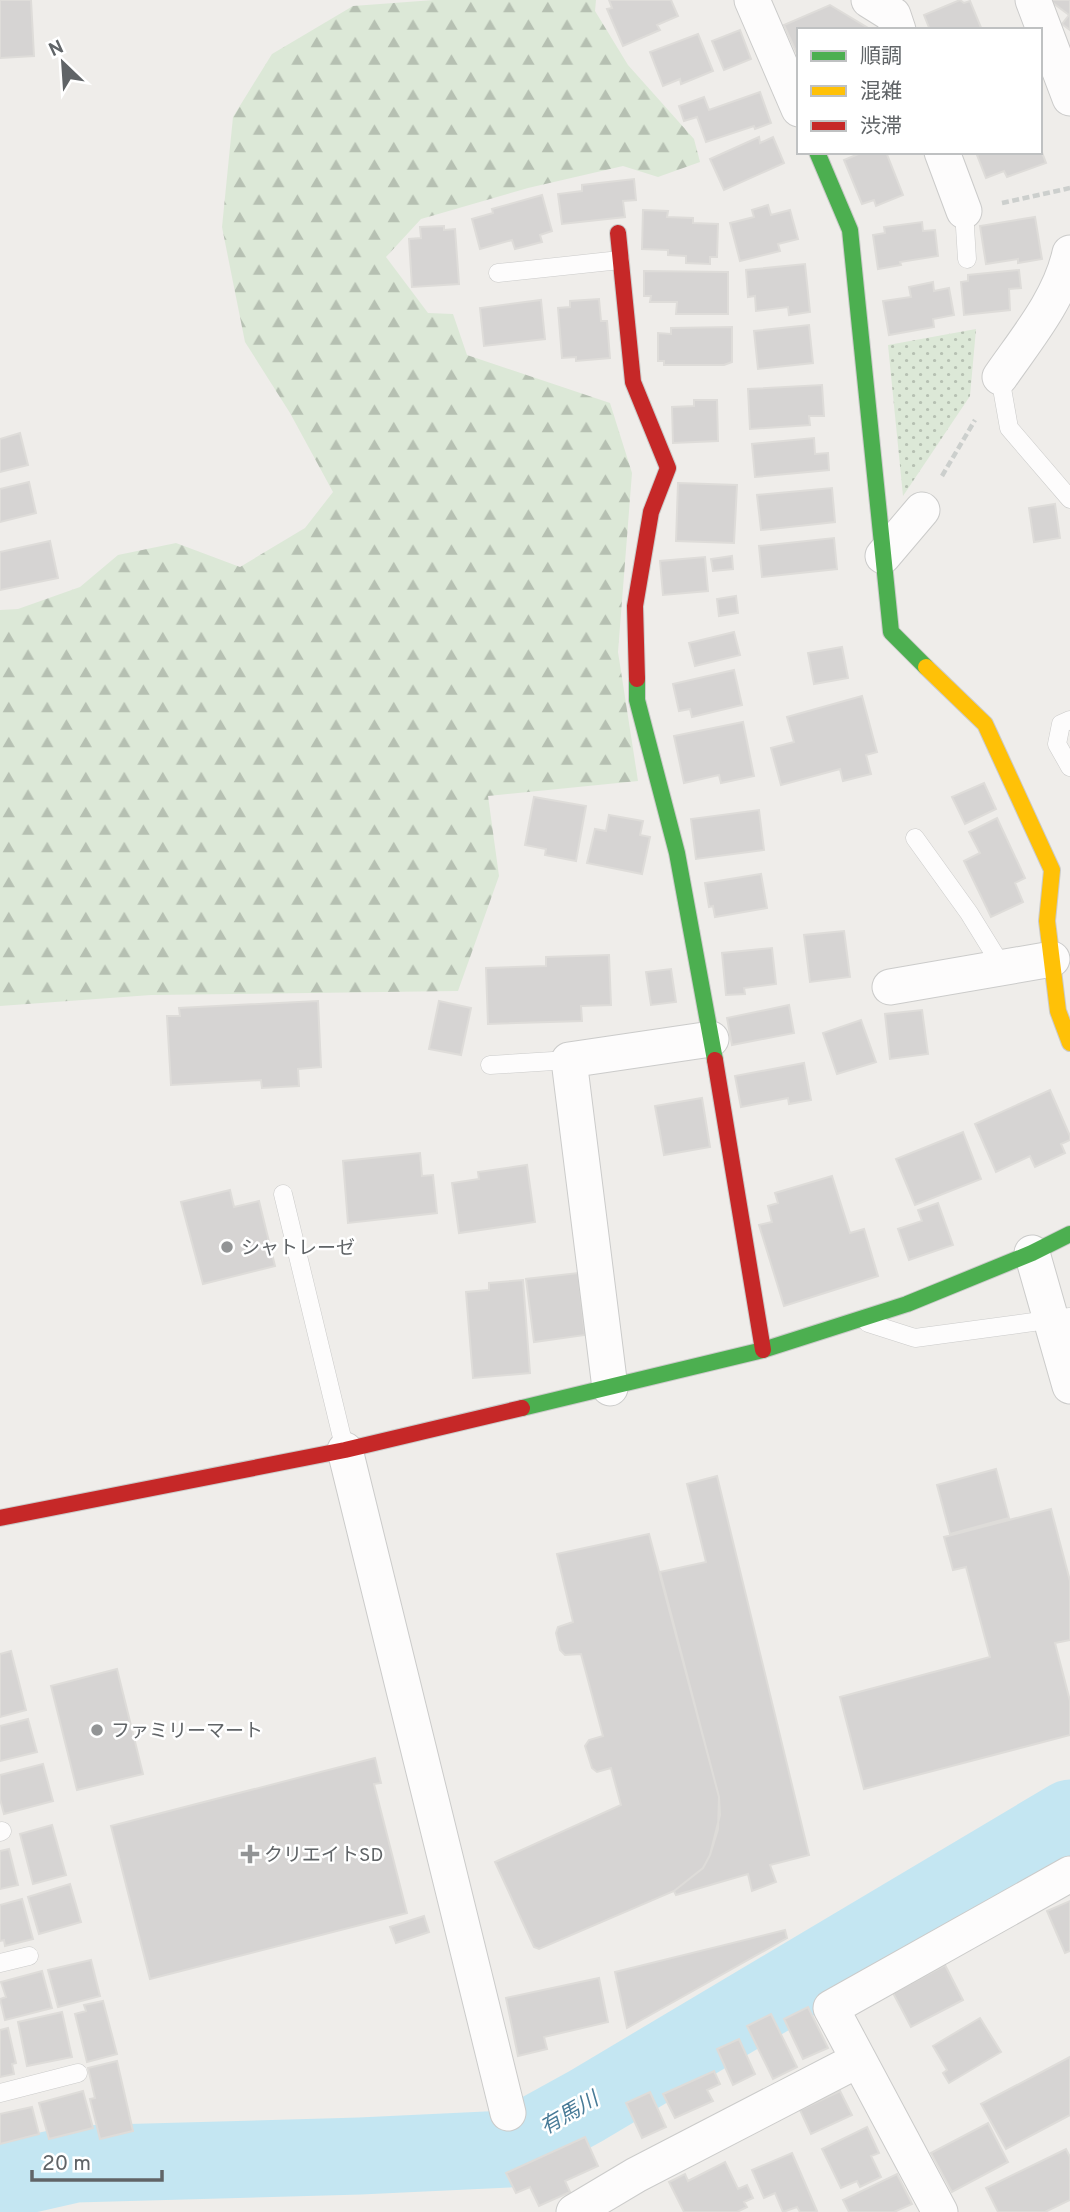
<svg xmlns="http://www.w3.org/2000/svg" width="1070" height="2212" font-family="Overpass,'Noto Sans JP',sans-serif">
<defs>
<pattern id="forest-firs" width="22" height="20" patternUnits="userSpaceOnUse" patternTransform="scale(1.75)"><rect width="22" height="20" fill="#dce8d7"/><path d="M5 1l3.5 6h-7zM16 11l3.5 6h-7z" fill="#b6c0b2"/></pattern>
<pattern id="park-dots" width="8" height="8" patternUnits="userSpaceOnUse" patternTransform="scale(1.75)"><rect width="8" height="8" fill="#dce8d7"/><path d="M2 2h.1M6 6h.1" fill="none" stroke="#b6c0b2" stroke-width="1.8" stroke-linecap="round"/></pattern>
</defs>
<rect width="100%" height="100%" fill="#efedea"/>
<path fill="url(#forest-firs)" d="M434,0h162l-1,11 33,54 66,74 6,23 -42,15 -35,-11 -95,22 -107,31 -35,38 42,56 25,1 14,41 143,48 22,70 -14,179 20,129 -150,15 11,80 -41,115 -307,4 -151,11v-396l18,-1 62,-22 38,-32 58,-12 64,24 65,-39 28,-36 -43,-79 -45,-71 -23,-115 11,-110 39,-63 81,-48z"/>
<path fill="url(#park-dots)" d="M976,329l-6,67 -67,100 -15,-151z"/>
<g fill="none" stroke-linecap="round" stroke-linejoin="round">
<path stroke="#c4e6f2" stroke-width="77" d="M0,2181l75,-17 285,-8 148,-7 78,-43 484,-288"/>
</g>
<path fill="#d6d4d3" stroke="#dedcd9" stroke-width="2" d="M0,0h31l3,56 -34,2z
M609,0h62l7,16 -21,9 3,5 -37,16 -16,-37 5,-1z
M960,0l4,3 6,-2 12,29h-52l-6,-15z
M1049,0h21v30l-8,-6 7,-9z
M830,5l38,23 -1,2h-68v28l-15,-33z
M740,30l11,29 -27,11 -12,-29z
M698,34l15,37 -32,13 -1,-5 -17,7 -13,-34z
M760,92l11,31 -16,6 -1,-3 -48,16 -9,-25 -13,4 -5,-15 25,-9 5,13z
M759,137l1,6 13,-6 11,26 -60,27 -14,-31z
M1040,147l6,16 -39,14 -3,-6 -18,7 -9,-23 7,-3h56z
M863,152h23l17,43 -27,11 -2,-6 -12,4 -18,-44z
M634,179l2,21 -13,1 2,16 -63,7 -4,-30 24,-3v-6z
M542,195l10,36 -12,4 2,7 -27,7 -3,-9 -32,9 -8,-30 21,-6 -1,-4z
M768,205l3,10 19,-5 8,29 -20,5 2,7 -40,10 -10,-38 24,-6 -2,-7z
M643,210l25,1 -1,6 26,1v5l25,1 -1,33h-7v7l-24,-1v-7l-18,-1v-5l-26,-1z
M1035,217l7,42 -24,4v-4l-32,5 -6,-38z
M922,222l1,9 12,-1 3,26 -38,6 1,3 -23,4 -5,-34 12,-2 -1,-6z
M444,226v4l11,-1 4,55 -47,3 -3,-48 12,-1 -1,-11z
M805,264l5,48 -21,3 -1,-8 -32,4 -1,-15 -7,1 -2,-27z
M1019,270l2,18 -12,1 1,21 -46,5 -3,-33 7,-1v-6z
M644,271l84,1v42h-52l1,-12h-27l1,-6h-7z
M933,282l1,9 15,-3 5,27 -21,4 1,8 -45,8 -6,-34 28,-4 -2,-10z
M599,299l2,22h6l3,37 -34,3v-4l-14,1 -4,-50 12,-1v-6z
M541,300l4,39 -61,7 -4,-38z
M809,325l4,38 -55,6 -4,-38z
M732,327v35l-8,3h-60v-4h-6v-28l13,1v-6z
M822,385l2,31h-15l1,9 -60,4 -2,-40z
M694,400h23l1,41 -45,2 -1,-36 22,-1z
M20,433l8,32 -28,7v-33z
M814,438l1,16 13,-1 1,17 -74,7 -3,-33z
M29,482l7,31 -36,9v-33z
M678,483l59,2 -3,58 -58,-2z
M832,488l3,34 -74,8 -4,-35z
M1055,504l5,34 -26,4 -5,-34z
M834,538l3,31 -75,8 -3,-31z
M50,541l8,37 -58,12v-38z
M732,556l1,13 -20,2 -2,-12z
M705,557l3,34 -45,4 -3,-34z
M736,596l2,17 -19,3 -2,-17z
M734,632l6,23 -45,11 -6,-23z
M842,647l6,31 -34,6 -6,-31z
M734,670l8,35 -50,12 -2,-8 -11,2 -6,-27z
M862,696l15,56 -11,3 5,19 -28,7 -3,-12 -59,16 -10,-37 23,-6 -7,-25z
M743,722l11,54 -33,7 -2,-8 -35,8 -10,-47z
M984,783l12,26 -31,15 -13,-27z
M534,797l52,9 -10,55 -31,-6 1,-6 -21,-4z
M759,810l5,40 -68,9 -5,-40z
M609,815l34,6 -3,14 10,2 -8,37 -55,-11 8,-34 11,2z
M997,818l28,60 -10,5 8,19 -32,15 -27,-56 16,-8 -11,-21z
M761,874l6,34 -52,9 -2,-11 -4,1 -4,-24z
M844,931l6,46 -40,5 -6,-47z
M772,948l4,36 -32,4 1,6 -19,1 -4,-42z
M609,955l2,50 -30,1 1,15 -94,3 -2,-56 60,-2v-9z
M671,969l5,33 -25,3 -5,-33z
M318,1001l3,66 -23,2 1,17 -37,2 -1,-8 -90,5 -4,-69h13l-1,-8z
M439,1001l32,7 -10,47 -32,-6z
M789,1005l5,28 -62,12 -5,-27z
M922,1010l6,44 -38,5 -5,-45z
M861,1020l15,42 -39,12 -14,-41z
M804,1063l7,37 -22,4 -1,-6 -47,9 -6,-31z
M1050,1090l20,46v4l-9,4 4,9 -30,14 -5,-11 -34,16 -21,-48z
M702,1098l8,49 -46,8 -9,-49z
M963,1132l18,47 -66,26 -19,-46z
M420,1153l2,23 11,-1 4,38 -89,10 -5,-62z
M527,1165l8,57 -76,11 -7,-50 27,-4 -1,-7z
M832,1176l18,57 14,-4 14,47 -94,30 -25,-81 13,-3 -4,-16 10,-3 -3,-10z
M230,1190l4,17 25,-6 16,65 -72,18 -22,-82z
M938,1203l15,42 -44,15 -11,-31 24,-8 -4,-11z
M578,1273l7,62 -51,7 -8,-63z
M523,1280l7,93 -57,5 -7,-86 23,-2v-7z
M996,1469l13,49 -59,16 -13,-49z
M717,1476l92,379 -39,10 6,17 -24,9 -4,-17 -72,21 -2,-4 29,-23 7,-13 10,-40 -1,-18 -59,-225 46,-10 -19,-78z
M1051,1509l19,72v59l-15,3 15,58v34l-206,54 -24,-92 150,-40 -24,-90 -13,3 -9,-33z
M649,1534l70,263 -1,32 -8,26 -7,13 -29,23 -135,58 -5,-2 -39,-85 126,-57 -10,-37 -14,4 -5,-4 -7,-22 4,-6 14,-4 -22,-82 -16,1 -5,-5 -4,-17 2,-6 15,-5 -16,-68z
M11,1651l15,59 -26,7v-63z
M117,1669l26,105 -66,16 -26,-104z
M28,1719l9,33 -37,9v-35z
M375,1758l6,25 -7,1 33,129 -257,66 -39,-153z
M43,1764l10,37 -49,13 -4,-15v-24z
M52,1825l14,50 -33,9 -13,-50z
M9,1849l9,36 -18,4v-38z
M70,1884l11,38 -42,12 -11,-37z
M22,1899l11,40 -28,7 -1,-6 -4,1v-36z
M1070,1901v50l-5,2 -18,-42z
M424,1916l5,16 -33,11 -6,-16z
M785,1930l2,8 -160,90 -12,-56z
M91,1960l9,36 -42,11 -10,-37z
M945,1965l18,35 -52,27 -18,-34z
M42,1971l10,37 -47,12 -5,-21 6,-2 -5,-15z
M599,1978l9,44 -64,15 3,12 -29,7 -12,-58z
M103,2001l14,53 -30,8 -12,-48 11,-3 -2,-6z
M808,2007l20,41 -25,11 -19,-40z
M62,2012l10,45 -45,9 -9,-44z
M771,2014l26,53 -24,12 -26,-53z
M980,2018l21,34 -52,31 -6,-10 4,-3 -14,-24z
M8,2028l8,35 -4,1 2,10 -14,3v-47z
M739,2039l16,35 -22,11 -16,-36z
M1070,2057v58l-64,34 -25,-45z
M117,2061l16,70 -33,8 -10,-40 5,-1 -7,-30z
M714,2071l6,13 -13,6 6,11 -38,17 -12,-24z
M83,2091l10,37 -44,11 -10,-36z
M840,2091l12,24 -41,19 -11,-24z
M650,2092l16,35 -24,11 -16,-35z
M32,2107l7,27 -39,10v-30z
M988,2123l20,39 -56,30 -21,-39z
M867,2127l12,26 -8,3 10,21 -21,10 -3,-6 -16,7 -19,-39z
M585,2137l13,29 -33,15 5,11 -31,14 -9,-19 -14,6 -10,-20z
M1066,2149l4,8v43l-25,12h-47l-12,-24z
M792,2153l25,58 -3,1h-14l-3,-5 -14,5 -8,-19 -11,5 -12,-28z
M725,2162l13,27 9,-4 6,13 -9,4 3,5 -10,5h-53l-15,-30 16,-8 3,7z
M897,2174l15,30 -18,8h-45l-6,-12z"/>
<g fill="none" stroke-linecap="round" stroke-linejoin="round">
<defs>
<path id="lane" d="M964,211l3,48
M498,273l122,-13
M1000,377l9,51 61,71
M1070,720l-9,4 -4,20 13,23
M915,838l54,75 34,55
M490,1065l79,-5
M283,1194l62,256
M868,1323l47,15 155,-21
M0,1832l2,-1
M0,1963l29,-7
M0,2093l78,-20"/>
<path id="street" d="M752,0l47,109
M869,0l24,15 5,15
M1033,0l37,98
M942,152l22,59
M1000,377c27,-39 60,-78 70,-124
M883,556l39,-46
M890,987l162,-28
M1032,1253l38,133
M610,1388l-41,-328 142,-21
M345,1450l163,663
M574,2212l62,-37 222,-115
M940,2212l-109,-204 239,-134"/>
<path id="fast" d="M817,152l33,78 41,402 35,35
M637,679v21l40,153 38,207
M522,1408l241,-58 144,-46 125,-51 38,-19"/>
<path id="slow" d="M926,667l59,57 67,146 -5,51 11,90 12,32"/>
<path id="jam" d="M618,233l15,149 35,86 -17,44 -16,94 2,73
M715,1060l48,290
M0,1518l345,-68 177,-42"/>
</defs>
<use href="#lane" stroke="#cbcbca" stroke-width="19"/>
<use href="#street" stroke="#cbcbca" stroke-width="37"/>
<use href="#fast" stroke="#cbcbca" stroke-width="18"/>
<use href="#slow" stroke="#cbcbca" stroke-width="18"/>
<use href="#jam" stroke="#cbcbca" stroke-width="18"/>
<path stroke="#cccfcd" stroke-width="4.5" stroke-dasharray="7 3.5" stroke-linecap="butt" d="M1002,203l68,-15
M942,476l33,-56"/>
<use href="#lane" stroke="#fdfcfc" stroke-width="18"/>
<use href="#street" stroke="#fdfcfc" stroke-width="35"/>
<use href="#fast" stroke="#4caf50" stroke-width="16"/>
<use href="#slow" stroke="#ffc107" stroke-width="16"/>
<use href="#jam" stroke="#c62828" stroke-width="16"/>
</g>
<g fill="#929495" stroke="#fff" stroke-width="2.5">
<circle cx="227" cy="1247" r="7"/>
<circle cx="97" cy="1730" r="7"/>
<path d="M246.5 1843.5h7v7h7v7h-7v7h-7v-7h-7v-7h7z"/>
</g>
<g text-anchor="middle" stroke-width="5" stroke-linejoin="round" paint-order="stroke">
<g font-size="19" fill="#606467" stroke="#fff" text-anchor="start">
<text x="241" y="1254">シャトレーゼ</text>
<text x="111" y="1737">ファミリーマート</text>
<text x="264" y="1861">クリエイトSD</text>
</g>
<g font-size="21" font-style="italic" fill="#487b97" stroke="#fff">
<text transform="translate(569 2113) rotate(-30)" y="7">有馬川</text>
</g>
</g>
<rect x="797" y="28" width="245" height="126" fill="#ffffff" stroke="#bfc1c2" stroke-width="2"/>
<rect x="811" y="51" width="35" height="10" fill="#4caf50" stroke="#bfc1c2" stroke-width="2"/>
<text x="860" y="63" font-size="21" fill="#606467">順調</text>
<rect x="811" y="86" width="35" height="10" fill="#ffc107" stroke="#bfc1c2" stroke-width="2"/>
<text x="860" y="98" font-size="21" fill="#606467">混雑</text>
<rect x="811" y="121" width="35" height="10" fill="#c62828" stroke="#bfc1c2" stroke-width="2"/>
<text x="860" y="133" font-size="21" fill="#606467">渋滞</text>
<g transform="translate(63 63) rotate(335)" stroke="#ffffff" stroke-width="5" paint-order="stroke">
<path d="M0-5L12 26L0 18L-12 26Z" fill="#606467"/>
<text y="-10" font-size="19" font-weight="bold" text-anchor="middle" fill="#606467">N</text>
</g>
<path d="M32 2170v10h130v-10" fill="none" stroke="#606467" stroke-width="3.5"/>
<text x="42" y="2170" font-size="21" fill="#606467" stroke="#ffffff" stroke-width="5" paint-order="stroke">20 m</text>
</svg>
